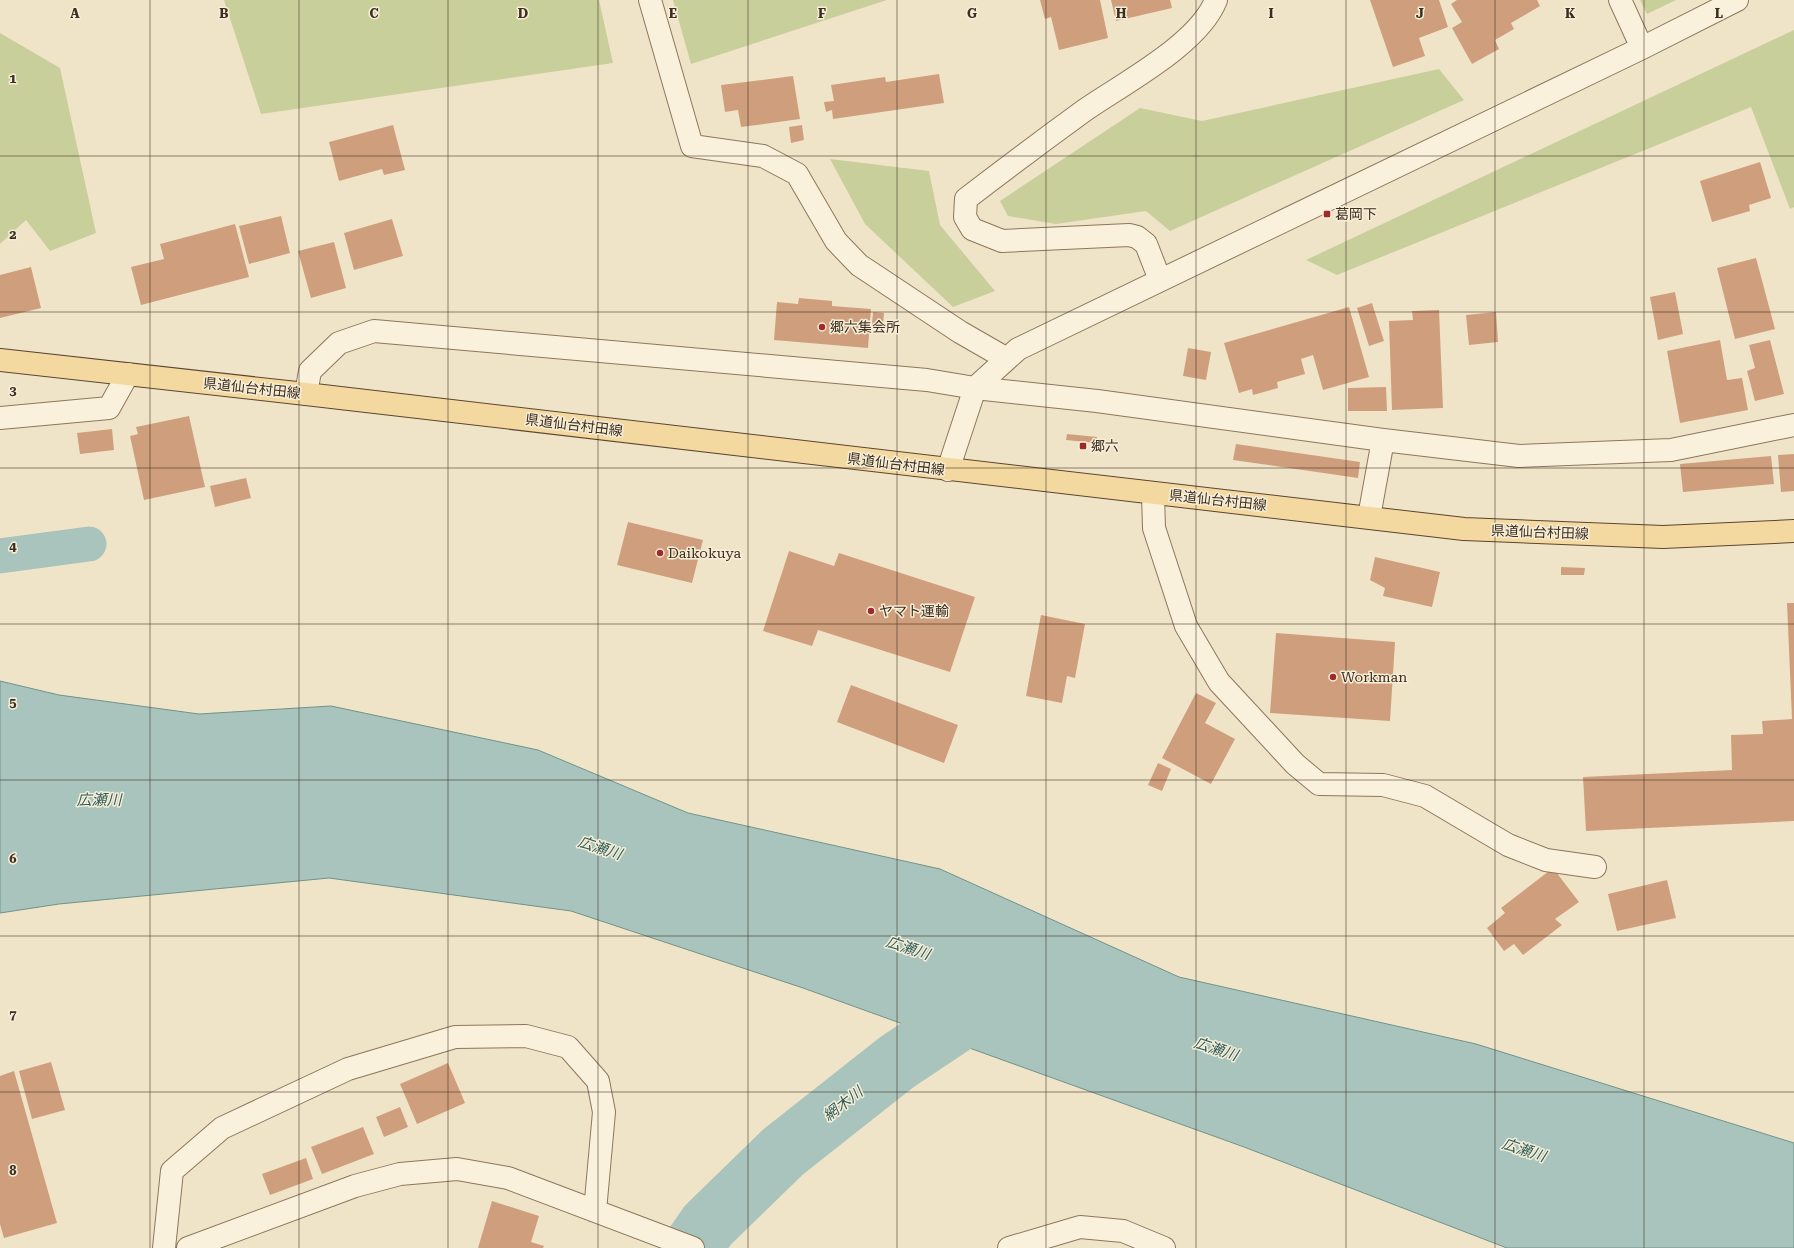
<svg xmlns="http://www.w3.org/2000/svg" width="1794" height="1248" font-family="'Roboto Serif','Noto Sans JP',serif">
<rect width="100%" height="100%" fill="#f0e4c8"/>
<path fill="#c9cf9b" d="M224,0h375l14,63 -352,51z
M673,0h214l-196,64z
M1640,0h36l-29,14z
M1794,30v177l-4,2 -39,-102 -414,168 -31,-15z
M0,33l60,35 36,165 -46,18 -24,-31 -26,24z
M1439,69l25,31 -294,131 -24,-20 -90,13 -48,-8 -8,-15 140,-93 62,13z
M830,159l99,12 11,54 55,66 -42,16 -88,-83z"/>
<path fill="#a9c4bc" stroke="#6f938a" d="M0,681l59,14 140,19 132,-8 207,44 150,63 252,56 239,108 297,67 318,99v105h-287l-263,-101 -441,-159 -232,-77 -242,-33 -270,26 -59,9z"/>
<g fill="none" stroke-linecap="round" stroke-linejoin="round">
<path stroke="#a9c4bc" stroke-width="35" d="M0,556l89,-12"/>
<path stroke="#a9c4bc" stroke-width="60" d="M692,1248l16,-23 75,-73 114,-90 108,-72"/>
</g>
<path fill="#cf9f7d" d="M1040,0h60l8,38 -49,12 -8,-33 -6,2z
M1111,0h59l2,8 -56,13z
M1370,0h69l9,27 -29,11 6,18 -32,11z
M1457,0h80l3,6 -29,17 3,6 -19,11 4,9 -27,15 -20,-36 10,-6 -11,-18z
M939,74l5,29 -111,16 -1,-9 -6,2 -2,-10 10,-1 -3,-16 54,-8 1,5z
M793,76l7,43 -59,8 -3,-17 -13,2 -4,-27z
M393,125l12,45 -21,5 -2,-6 -43,12 -10,-39z
M802,125l2,15 -13,3 -2,-16z
M1760,162l11,36 -22,7 1,6 -38,11 -12,-41z
M281,216l9,37 -41,11 -10,-38z
M392,219l11,37 -49,14 -10,-37z
M235,224l14,53 -108,28 -10,-38 33,-8 -4,-15z
M334,242l12,46 -35,10 -13,-47z
M1756,258l19,71 -40,10 -18,-71z
M31,267l10,41 -41,10v-43z
M1675,292l8,42 -25,6 -8,-43z
M799,298l33,3v5l39,3 -3,39 -94,-8 3,-38 21,2z
M1372,303l12,38 -15,5 -12,-38z
M1349,307l20,70 -46,13 -10,-35 -12,4 4,15 -28,8 1,6 -25,7 -1,-6 -13,4 -15,-50z
M1439,310l4,98 -51,2 -3,-89 24,-1 -1,-9z
M873,312l11,1 -1,11h-11z
M1496,312l2,30 -29,3 -3,-30z
M1720,340l7,40 15,-2 6,32 -68,13 -13,-72z
M1770,340l14,54 -29,7 -8,-30 8,-3 -6,-23z
M1188,348l23,4 -5,28 -23,-4z
M1386,387l1,24h-39v-23z
M189,416l16,71 -61,13 -14,-64 8,-2 -2,-7z
M112,429l2,21 -34,4 -3,-21z
M1067,434l30,3 -1,6 -30,-3z
M1236,444l124,18 -2,16 -125,-18z
M1794,454v37l-13,1 -3,-37z
M1771,456l3,28 -91,8 -3,-28z
M246,478l5,20 -36,9 -5,-21z
M628,522l75,18 -11,43 -75,-18z
M789,551l45,15 5,-13 136,44 -25,75 -132,-42 -6,16 -49,-15z
M1375,557l65,15 -8,35 -49,-11 2,-8 -15,-8z
M1561,567l24,1 -1,7h-23z
M1787,603h7v218l-208,10 -3,-54 149,-7 -1,-35 32,-1 -1,-13 30,-2z
M1041,615l44,9 -10,54 -8,-2 -5,27 -36,-7z
M1276,633l119,9 -5,79 -120,-8z
M851,685l107,40 -14,38 -107,-41z
M1196,693l20,10 -11,20 30,16 -24,45 -49,-26z
M1158,763l13,6 -9,22 -14,-6z
M1553,868l26,34 -24,17 7,6 -39,30 -9,-11 -10,7 -17,-23 18,-15 -4,-5z
M1667,880l9,38 -59,13 -9,-37z
M51,1062l14,48 -33,9 -13,-48z
M448,1063l17,40 -48,21 -17,-40z
M14,1071l43,152 -53,15 -4,-14v-148z
M400,1107l8,20 -24,10 -8,-20z
M363,1127l11,27 -52,20 -11,-27z
M306,1158l7,21 -43,16 -8,-21z
M492,1201l47,15 -8,26 13,4 -1,2h-65z"/>
<g fill="none" stroke-linecap="round" stroke-linejoin="round">
<defs>
<path id="minor" d="M650,0l42,146 71,10 34,18 39,67 23,24 101,67 47,27
M1620,0l22,48
M1160,280l-14,-36 -9,-7 -8,-2 -127,6 -30,-12 -7,-12 1,-18c39,-30 79,-60 119,-89 39,-27 114,-66 131,-110
M306,394l4,-23 29,-28 35,-12 553,49 48,8 122,13 286,39 136,16 152,-6 123,-25
M0,418l109,-10 19,-34
M948,470l27,-82 43,-39 624,-301 95,-48
M1153,494l1,34 32,98 33,56 76,82 24,20 64,1 42,11 83,49 38,15 49,7
M1369,517l14,-77
M164,1248l8,-77 50,-43 126,-59 107,-32 71,-1 42,11 30,34 6,31 -9,99
M188,1248l167,-62 45,-12 57,-5 51,9 185,70
M1009,1248l71,-21 43,4 41,17"/>
<path id="major" d="M0,360l306,34 1158,135 199,8 131,-6"/>
</defs>
<use href="#minor" stroke="#8d765c" stroke-width="24"/>
<use href="#major" stroke="#5b4430" stroke-width="24"/>
<use href="#minor" stroke="#faf1dc" stroke-width="22"/>
<use href="#major" stroke="#f3d9a0" stroke-width="22"/>
</g>
<path fill="none" stroke="#3d2e20" stroke-width="1" stroke-opacity="0.55" d="M150,0v1248M299,0v1248M448,0v1248M598,0v1248M748,0v1248M897,0v1248M1046,0v1248M1196,0v1248M1346,0v1248M1495,0v1248M1644,0v1248M0,156h1794M0,312h1794M0,468h1794M0,624h1794M0,780h1794M0,936h1794M0,1092h1794"/>
<g fill="#9e2a2b" stroke="#f7eed8" stroke-width="1.5">
<rect x="1323" y="210" width="8" height="8" rx="2"/>
<circle cx="822" cy="327" r="4"/>
<rect x="1079" y="442" width="8" height="8" rx="2"/>
<circle cx="660" cy="553" r="4"/>
<circle cx="871" cy="611" r="4"/>
<circle cx="1333" cy="677" r="4"/>
</g>
<g text-anchor="middle" stroke-width="3" stroke-linejoin="round" paint-order="stroke">
<g font-size="14" fill="#3d2e20" stroke="#f7eed8" text-anchor="start">
<text x="1335" y="219">葛岡下</text>
<text x="830" y="332">郷六集会所</text>
<text x="1091" y="451">郷六</text>
<text x="668" y="558">Daikokuya</text>
<text x="879" y="616">ヤマト運輸</text>
<text x="1341" y="682">Workman</text>
</g>
<g font-size="14" fill="#3d2e20" stroke="#f7eed8">
<text transform="translate(252 388) rotate(6)" y="5">県道仙台村田線</text>
<text transform="translate(574 425) rotate(7)" y="5">県道仙台村田線</text>
<text transform="translate(896 464) rotate(7)" y="5">県道仙台村田線</text>
<text transform="translate(1218 500) rotate(6)" y="5">県道仙台村田線</text>
<text transform="translate(1540 532) rotate(2)" y="5">県道仙台村田線</text>
</g>
<g font-size="15" font-style="italic" fill="#2f5d5a" stroke="#f7eed8">
<text x="99" y="805">広瀬川</text>
<text transform="translate(600 848) rotate(18)" y="5">広瀬川</text>
<text transform="translate(908 948) rotate(18)" y="5">広瀬川</text>
<text transform="translate(1216 1049) rotate(18)" y="5">広瀬川</text>
<text transform="translate(843 1104) rotate(-38)" y="5">網木川</text>
<text transform="translate(1524 1150) rotate(18)" y="5">広瀬川</text>
</g>
</g>
<g font-size="13" text-anchor="middle" font-weight="bold" fill="#3d2e20" stroke="#f7eed8" stroke-width="3" stroke-linejoin="round" paint-order="stroke">
<text x="75" y="18">A</text>
<text x="224" y="18">B</text>
<text x="374" y="18">C</text>
<text x="523" y="18">D</text>
<text x="673" y="18">E</text>
<text x="822" y="18">F</text>
<text x="972" y="18">G</text>
<text x="1121" y="18">H</text>
<text x="1271" y="18">I</text>
<text x="1420" y="18">J</text>
<text x="1570" y="18">K</text>
<text x="1719" y="18">L</text>
<text x="13" y="83">1</text>
<text x="13" y="239">2</text>
<text x="13" y="395">3</text>
<text x="13" y="551">4</text>
<text x="13" y="707">5</text>
<text x="13" y="863">6</text>
<text x="13" y="1019">7</text>
<text x="13" y="1175">8</text>
</g>
</svg>
